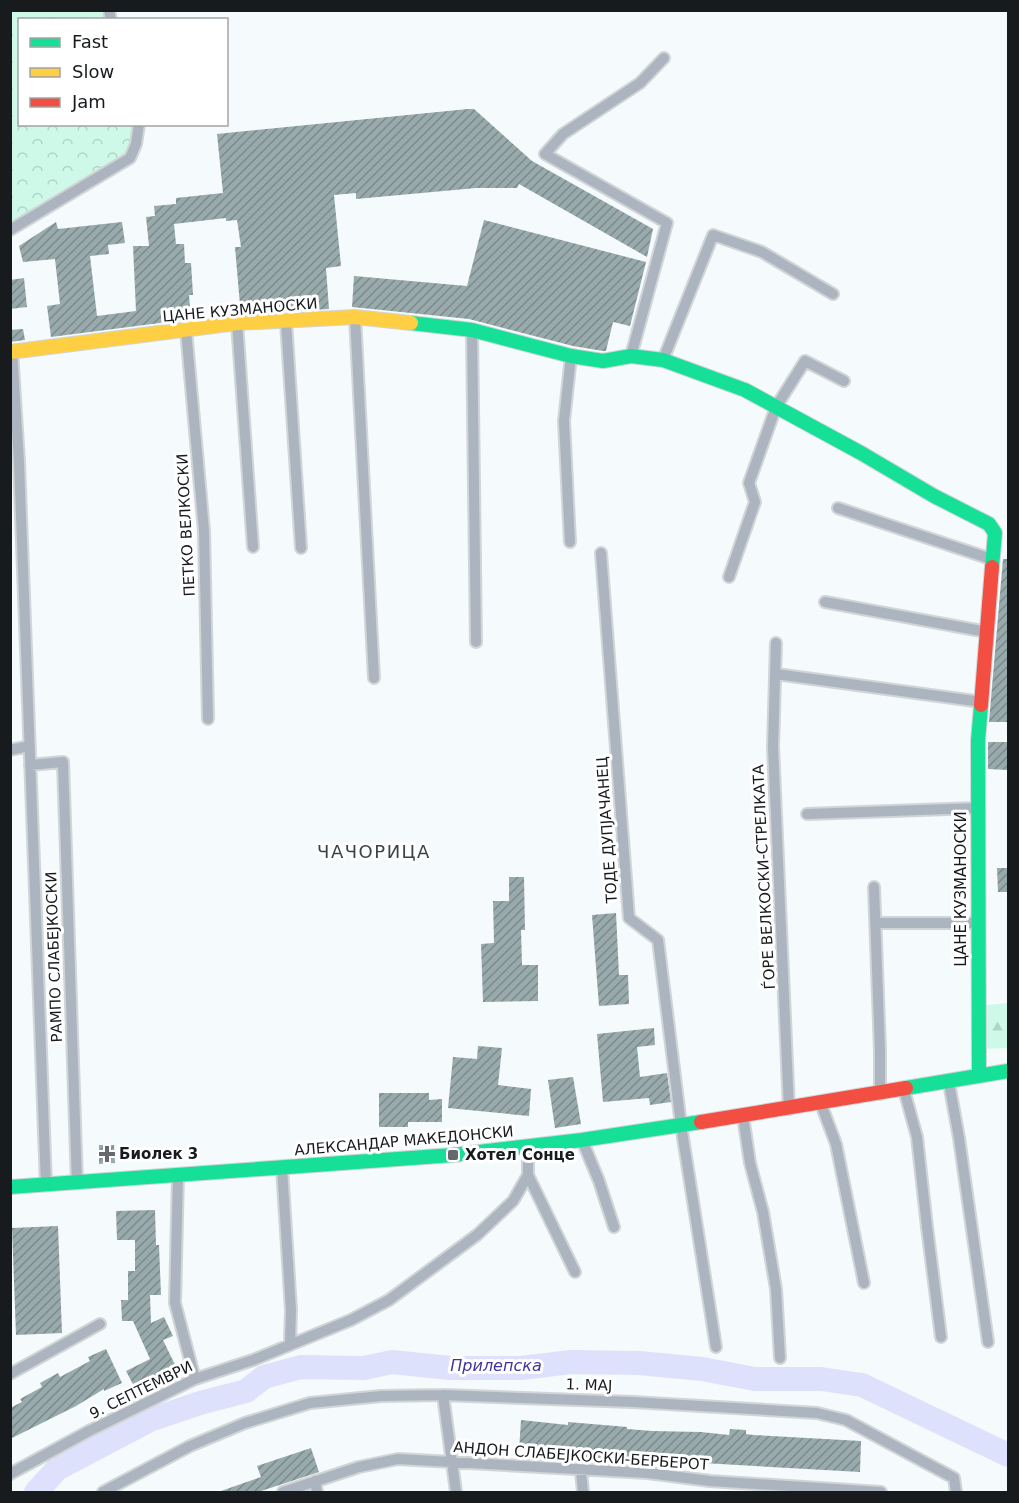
<svg xmlns="http://www.w3.org/2000/svg" width="1019" height="1503" font-family="'DejaVu Sans',sans-serif">
<defs>
<pattern id="forest-firs" width="22" height="20" patternUnits="userSpaceOnUse" patternTransform="scale(1.5)"><rect width="22" height="20" fill="#cef9e8"/><path d="M5 1l3.5 6h-7zM16 11l3.5 6h-7z" fill="#b0d5c7"/></pattern>
<pattern id="park-crowns" width="20" height="18" patternUnits="userSpaceOnUse" patternTransform="scale(1.5)"><rect width="20" height="18" fill="#cef9e8"/><path d="M2 6a3 3 0 1 1 6 0M12 15a3 3 0 1 1 6 0" fill="none" stroke="#b0d5c7"/></pattern>
<pattern id="building-hatch" width="6" height="6" patternUnits="userSpaceOnUse" patternTransform="scale(1.5)"><rect width="6" height="6" fill="#98aaab"/><path d="M-1 1l2-2M0 6l6-6M5 7l2-2" fill="none" stroke="#7b8a8b"/></pattern>
</defs>
<rect width="100%" height="100%" fill="#f5fafc"/>
<path fill="url(#forest-firs)" d="M1008,1003v45l-29,1 -2,-43z"/>
<path fill="url(#park-crowns)" d="M11,11h98l2,8 -91,1v104l119,1 -9,33 -119,72z"/>
<g fill="none" stroke-linecap="round" stroke-linejoin="round">
<path stroke="#dee1fb" stroke-width="24" d="M36,1492l21,-23 93,-49 50,-17 46,-12 18,-14 37,-10 63,1 28,-6 58,6h71l50,-6 68,1 63,6 53,10h66l41,6 146,70"/>
</g>
<path fill="url(#building-hatch)" d="M468,109h6l58,52 121,68 -6,28 -128,-73 -2,4h-41l-120,11v-6l-22,2 7,71 -15,2 3,41 -107,6v-8l18,-2 -5,-58h6l-4,-27 -11,1v-3l-52,6 2,20h8l1,19h6l2,32h-4l2,24 -140,18 -4,-31 13,-2 -5,-45 -32,3 -4,-16 37,-24 2,7 64,-7 3,21 -17,2 1,9 -19,2 7,60 39,-5 -3,-65h16l-3,-29 9,-1 -1,-10 22,-2v-6l47,-5 -6,-59z
M484,220l162,42 -16,64 -17,-4 -7,29h-3l-30,-5 -104,-27 -117,-12 2,-31 113,10z
M24,278l3,29 -17,2v-29z
M23,329l2,11 -15,2v-12z
M1003,559h5v163h-19z
M988,742h20v28l-20,-1z
M997,868h11v24h-10z
M509,877h15l1,53h-4l1,35h16v36l-55,1 -2,-58 13,-1 -1,-42h16z
M616,913l3,62h9l1,29 -30,2 -7,-91z
M654,1028l1,17 -18,2 3,30 27,-4 4,29 -21,3 -1,-7 -46,4 -6,-68z
M478,1046l24,2 -4,37 33,4 -2,27 -81,-8 5,-51 24,2z
M573,1077l8,47 -26,4 -7,-48z
M379,1093h50v7l13,-1v23h-34v5h-29z
M99,1145h15l1,18 -16,1z
M155,1210l1,35h3l2,50h-11l1,28 13,-6 9,19 -10,4 15,31 -16,8 -1,-2 -25,13 -10,-19 24,-12 -17,-38h-11l-1,-21h7v-29h7v-31h-18l-1,-29z
M58,1226l4,107 -46,2 -4,-107z
M106,1349l16,34 -18,8v-2l-28,17 -66,33v-31l12,-6 -2,-3 22,-12 -2,-4 18,-10 2,4 30,-16 -2,-4z
M521,1420l47,5v-3l59,5v2l25,2 49,1 28,3 1,-6 16,1v4l7,1 108,6 -1,31 -210,-12v3l-125,-11v-2h-6z
M311,1448l8,24 -61,20h-36l-1,-1 40,-14 -4,-11z"/>
<g fill="none" stroke-linecap="round" stroke-linejoin="round">
<defs>
<path id="street" d="M109,10l2,10
M10,230l120,-72 6,-14 3,-20
M355,317l19,361
M286,322l15,226
M237,323l16,224
M186,330l18,201 4,188
M472,330l4,312
M12,351l7,111 27,723
M631,356l36,-133 -122,-69 18,-20 77,-51 24,-25
M663,360l50,-125 49,17 71,42
M838,508l153,51
M570,542l-6,-121 7,-65
M601,553l28,365 29,22 23,185 35,222
M729,577l26,-75 -6,-19 27,-76 29,-46 39,20
M825,602l162,30
M776,643l-3,104 16,362
M776,674l206,28
M10,750l19,-4
M30,765l33,-3 14,421
M807,814l170,-6
M874,887l6,164v43
M876,923h102
M949,1083l10,55 29,204
M904,1090l13,47 10,90 14,110
M821,1104l15,40 28,139
M743,1116l7,47 13,49 13,77 4,69
M582,1140l17,41 15,46
M282,1168l9,142 -1,34
M178,1174l-3,129 20,76
M528,1175l47,97
M10,1374l90,-50
M443,1395l13,97
M581,1471l2,21
M10,1474l79,-43 106,-52 58,-19 98,-40 38,-20 88,-65 36,-34 15,-26v-29
M315,1481l2,11
M103,1492l87,-46 55,-23 65,-20 71,-7 62,-1 190,7 184,11 29,7 108,58 2,14
M283,1492l76,-25 39,-8 250,14 62,8 171,11"/>
<path id="fast" d="M411,323l61,7 99,26 32,5 28,-5 32,4 82,30 116,63 73,43 55,28 6,9 -3,34
M979,1076l-1,-335 3,-36
M906,1088l102,-17
M10,1187l443,-32 129,-15 119,-18"/>
<path id="slow" d="M10,352l227,-29 118,-6 56,6"/>
<path id="jam" d="M981,705l11,-138
M701,1122l205,-34"/>
</defs>
<use href="#street" stroke="#d2d5d7" stroke-width="14"/>
<use href="#fast" stroke="#d2d5d7" stroke-width="16"/>
<use href="#slow" stroke="#d2d5d7" stroke-width="16"/>
<use href="#jam" stroke="#d2d5d7" stroke-width="16"/>
<use href="#street" stroke="#acb5bf" stroke-width="10"/>
<use href="#fast" stroke="#16e098" stroke-width="14"/>
<use href="#slow" stroke="#ffcf43" stroke-width="14"/>
<use href="#jam" stroke="#f24e42" stroke-width="14"/>
</g>
<g fill="#65696b" stroke="#fff" stroke-width="2">
<path d="M104 1145h6v6h6v6h-6v6h-6v-6h-6v-6h6z"/>
<rect x="447" y="1149" width="12" height="12" rx="3"/>
</g>
<g text-anchor="middle" stroke-width="6" stroke-linejoin="round" paint-order="stroke">
<g font-size="15" fill="#171b1d" stroke="#fff">
<text transform="translate(240 310) rotate(-5)" y="5">ЦАНЕ КУЗМАНОСКИ</text>
<text transform="translate(186 525) rotate(-93)" y="5">ПЕТКО ВЕЛКОСКИ</text>
<text transform="translate(607 830) rotate(-94)" y="5">ТОДЕ ДУПЈАЧАНЕЦ</text>
<text transform="translate(764 877) rotate(-93)" y="5">ЃОРЕ ВЕЛКОСКИ-СТРЕЛКАТА</text>
<text transform="translate(961 889) rotate(-90)" y="5">ЦАНЕ КУЗМАНОСКИ</text>
<text transform="translate(54 957) rotate(-92)" y="5">РАМПО СЛАБЕЈКОСКИ</text>
<text transform="translate(404 1141) rotate(-5)" y="5">АЛЕКСАНДАР МАКЕДОНСКИ</text>
<text transform="translate(589 1385) rotate(2)" y="5">1. МАЈ</text>
<text transform="translate(141 1390) rotate(-26)" y="5">9. СЕПТЕМВРИ</text>
<text transform="translate(581 1456) rotate(4)" y="5">АНДОН СЛАБЕЈКОСКИ-БЕРБЕРОТ</text>
</g>
<g font-size="15" font-weight="bold" fill="#171b1d" stroke="#fff" text-anchor="start">
<text x="119" y="1159">Биолек 3</text>
<text x="465" y="1160">Хотел Сонце</text>
</g>
<g font-size="16" font-style="italic" fill="#43359b" stroke="#fff">
<text x="496" y="1371">Прилепска</text>
</g>
<g font-size="18" letter-spacing="1.5" fill="#3a4347" stroke="#fff">
<text x="374" y="858">ЧАЧОРИЦА</text>
</g>
</g>
<rect width="1019" height="1503" fill="none" stroke="#171b1d" stroke-width="24"/>
<rect x="18" y="18" width="210" height="108" fill="#ffffff" stroke="#a2a4a5" stroke-width="1.5"/>
<rect x="30" y="38" width="30" height="9" fill="#16e098" stroke="#a2a4a5" stroke-width="1.5"/>
<text x="72" y="48" font-size="18" fill="#171b1d">Fast</text>
<rect x="30" y="68" width="30" height="9" fill="#ffcf43" stroke="#a2a4a5" stroke-width="1.5"/>
<text x="72" y="78" font-size="18" fill="#171b1d">Slow</text>
<rect x="30" y="98" width="30" height="9" fill="#f24e42" stroke="#a2a4a5" stroke-width="1.5"/>
<text x="72" y="108" font-size="18" fill="#171b1d">Jam</text>
</svg>
